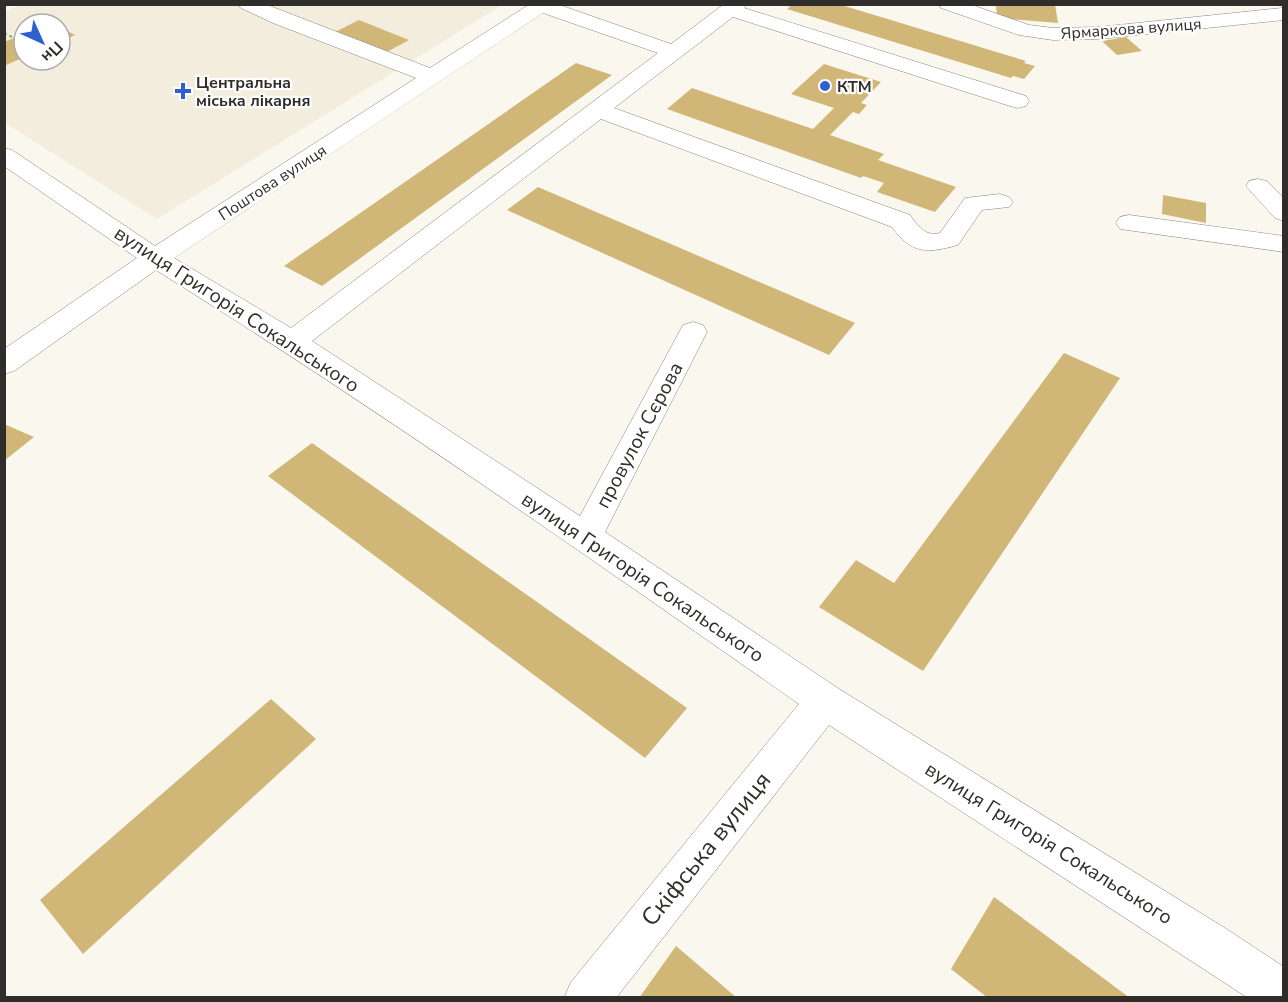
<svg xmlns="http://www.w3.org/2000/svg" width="1288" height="1002" font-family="'Nunito Sans',sans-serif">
<rect width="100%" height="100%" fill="#faf7ef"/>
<path fill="#f3eddd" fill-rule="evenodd" d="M22,4l480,1 -345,214 -152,-96 -1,-111zM24,24h36v36h-36z"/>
<path fill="#d1b777" d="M784,4h54l188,57 -2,2 11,3 -11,13 -11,-3 -2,2 -224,-69 3,-2z
M996,4h59l3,19 -61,-5z
M359,20l50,20 -24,13 -50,-21z
M60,27l15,8 -15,7z
M24,34v23l-20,9v-24z
M1126,37l16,14 -25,4 -15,-14z
M576,63l36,12 -290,211 -38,-20z
M824,64l57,18 -20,21 6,2 -8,9 -6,-2 -23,23 54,19 -6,6 78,27 -21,25 -58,-20 7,-9 -21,-7 -2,2 -194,-69 25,-21 121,41 21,-21 -43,-14z
M538,187l317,136 -26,32 -322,-145z
M1163,195l43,8v20l-44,-9z
M1064,353l56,25 -197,293 -104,-64 37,-47 38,23z
M4,424l30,13 -30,24z
M312,443l375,265 -42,50 -377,-282z
M271,699l45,40 -233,215 -43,-54z
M994,897l136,101h-142l-37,-29z
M676,946l61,52h-98z"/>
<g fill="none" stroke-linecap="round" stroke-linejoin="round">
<defs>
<path id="minor" d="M238,4h27l165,64 100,-64h27l114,40 53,-40h23l-3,4 282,88 3,5 -3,5 -8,2 -8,-2 -277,-89 -119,91 296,107c8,11 15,22 30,18l25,-35 35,-4 9,3 4,5 -4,5 -27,3 -24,35c-30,8 -46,10 -66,-18l-291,-108 -289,222 268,175 103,-191 10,-3 10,3 4,7 -102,200 234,157 389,241 56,37v31h-36l-419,-273 -213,273h-52l7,-16 228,-278c-212,-148 -424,-297 -643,-434l-142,101 -10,3v-25l133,-91 -133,-92v-18l8,2 143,96 261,-168 -143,-55 -32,-15zM543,13l115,40 -367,275 -117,-70z
M938,4h31l60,21 24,3 46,-1 183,-19 2,12 -185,19 -46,1 -34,-5 -78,-27z
M1258,179l9,2 17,17v23l-9,-3 -29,-32 3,-5z
M1129,215l155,21v16l-164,-23 -4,-6 4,-6z"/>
</defs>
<use href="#minor" stroke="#87847c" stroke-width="1"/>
<path stroke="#989691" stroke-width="2" stroke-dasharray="3 3" stroke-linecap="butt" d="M4,33l10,5"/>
<use href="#minor" fill="#fff" fill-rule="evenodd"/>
</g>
<g fill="#3060cf" stroke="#fff" stroke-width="2">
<circle cx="825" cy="86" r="6"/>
<path d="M180 82h6v6h6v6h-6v6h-6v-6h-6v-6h6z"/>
</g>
<g text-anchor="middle" stroke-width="4.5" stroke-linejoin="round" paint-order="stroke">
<g font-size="16" fill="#2f2e2b" stroke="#fff">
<text transform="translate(1131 28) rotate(-4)" y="6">Ярмаркова вулиця</text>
<text transform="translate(272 182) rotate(-33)" y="6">Поштова вулиця</text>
</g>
<g font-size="16" font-weight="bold" fill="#2f2e2b" stroke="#fff" text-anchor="start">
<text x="196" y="88">Центральна<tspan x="196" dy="18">міська лікарня</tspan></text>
<text x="837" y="92">КТМ</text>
</g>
<g font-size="20" fill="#2f2e2b" stroke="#fff">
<text transform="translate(237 309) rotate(33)" y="7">вулиця Григорія Сокальського</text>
<text transform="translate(639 435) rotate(-62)" y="7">провулок Сєрова</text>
<text transform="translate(643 577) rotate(34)" y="7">вулиця Григорія Сокальського</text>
<text transform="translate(1049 843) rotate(32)" y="7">вулиця Григорія Сокальського</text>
</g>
<g font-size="24" fill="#2f2e2b" stroke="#fff">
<text transform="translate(706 849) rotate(-51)" y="8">Скіфська вулиця</text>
</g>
</g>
<rect width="1288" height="1002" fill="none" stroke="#2f2e2b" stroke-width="12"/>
<g transform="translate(42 42) rotate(135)"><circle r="28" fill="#ffffff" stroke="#acabaa" stroke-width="1.5"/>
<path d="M0-4.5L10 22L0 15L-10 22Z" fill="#3060cf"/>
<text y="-9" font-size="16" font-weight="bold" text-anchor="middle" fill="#2f2e2b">Пн</text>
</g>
</svg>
